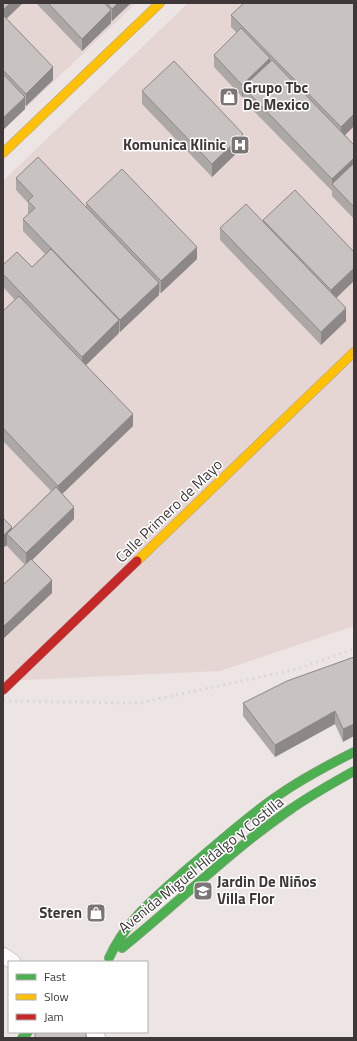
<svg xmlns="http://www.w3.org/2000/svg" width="357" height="1041" font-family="'Titillium Web',sans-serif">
<rect width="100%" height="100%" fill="#ece5e3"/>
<path fill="#e5d6d4" d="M3,3h133l-133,127z
M188,3h166v623l-134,45 -217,10v-500z"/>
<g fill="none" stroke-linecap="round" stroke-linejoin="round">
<defs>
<path id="street" d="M3,955l10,7
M93,1032l5,6"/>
<path id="fast" d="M122,948c57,-46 109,-98 169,-139 20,-14 42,-26 63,-38
M109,958c17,-38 47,-61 77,-88 29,-24 56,-49 87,-71 25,-18 53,-33 81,-47
M22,1038l6,-6"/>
<path id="slow" d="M3,153l157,-150
M137,561l217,-209"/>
<path id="jam" d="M3,690l134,-129"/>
</defs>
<use href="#street" stroke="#a6a09f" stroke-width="16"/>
<use href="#fast" stroke="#a6a09f" stroke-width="10"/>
<use href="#slow" stroke="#a6a09f" stroke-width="10"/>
<use href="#jam" stroke="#a6a09f" stroke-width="10"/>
<use href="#street" stroke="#fcfbfb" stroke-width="15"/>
<use href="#fast" stroke="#4caf50" stroke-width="9"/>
<use href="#slow" stroke="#ffc107" stroke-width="9"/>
<use href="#jam" stroke="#c62828" stroke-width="9"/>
<path stroke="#dad8d8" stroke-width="3" stroke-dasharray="2 4" stroke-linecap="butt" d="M3,701l136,2 158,-34 57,-20"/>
</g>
<path fill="#aca8a6" d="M3,3l3,16 47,61 -27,26 -1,-1v4l-22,21z
M36,3h95l-19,18 -1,-1v3l-29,28z
M354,3v123l-9,9 9,10v74l-22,-23v-5l-89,-91v-4l-1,1 -28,-30v-12l23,-22 -6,-6v-12z
M142,91l101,56 -31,30 -70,-73z
M16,178l70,29v-4l111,56 -36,34 -2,-1v3l-39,37 -1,-1v2l-33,32 47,61 -71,68 12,25 -42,41 20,33 -49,46v-54l22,-20 -18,-19v-1l-4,3v-30l9,11 39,-38 -48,-50v-130l12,-11 -12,-13v-22l29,2 13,-13 -22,-23v-12l5,-5v-11l-12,-13z
M295,190l41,108 10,23 -25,24 -101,-105v-12l43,-6v-2z
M354,657l-11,85 -8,-18 -60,33 -32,-41v-13z"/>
<path fill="#8c8887" d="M10,3h13l-20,19v-12z
M118,3h13l-19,18v-12z
M111,10v13l-29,28v-12z
M270,58v12l-27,17v9l-1,1v-12z
M53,67v13l-27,26v-12z
M25,97v12l-22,21v-12z
M354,114v12l-13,13v-12z
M243,134v13l-31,30v-13z
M354,158v12l-22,14v8v-13z
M197,247v12l-36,34v-12z
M354,268v13l-23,22v-13z
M159,283v12l-39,37v-12z
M346,308v13l-25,24v-13z
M119,320v13l-37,36v-12z
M133,414v12l-75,72v-12z
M74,507v12l-48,47v-13z
M12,527v13l-5,-6v11l-4,3v-12z
M52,580v13l-49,46v-12z
M335,711v13l-60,33v-12z
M354,724v12l-11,6v-13z"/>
<path fill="#c8c3c1" stroke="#8c8887" d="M3,3h7l-7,7z
M48,3h56l7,7 -29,29z
M107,3h11l-6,6z
M244,3h110v111l-13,13 -110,-112z
M3,15l50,52 -27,27 -23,-24z
M241,28l29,30 -28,27 -28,-30z
M272,60l82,85v13l-22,21 -89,-92z
M174,61l69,73 -31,30 -70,-73z
M3,74l22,23 -22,21z
M38,157l121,126 -39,37 -97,-101 12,-11 -7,-7 5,-5 -17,-18z
M354,163v44l-22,-23z
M122,169l75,78 -36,34 -75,-78z
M295,190l59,62v16l-23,22 -68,-70z
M246,204l100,104 -25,24 -101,-104z
M51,249l68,71 -37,37 -79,-83v-9l14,-13 15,15z
M19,296l114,118 -75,72 -55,-58v-117z
M56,487l18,20 -48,46 -19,-19z
M3,518l9,9 -9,9z
M31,559l21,21 -49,47v-42z
M354,657v67l-11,5 -8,-18 -60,34 -32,-42 44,-22z
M35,1032h51v6h-51z"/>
<defs>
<symbol id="shop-square" viewBox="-11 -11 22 22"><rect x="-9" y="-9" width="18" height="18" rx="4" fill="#7b7574" stroke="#fff"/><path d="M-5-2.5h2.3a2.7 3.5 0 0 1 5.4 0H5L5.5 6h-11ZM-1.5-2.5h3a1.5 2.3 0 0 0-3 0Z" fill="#fff"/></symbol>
<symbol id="hospital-square" viewBox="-11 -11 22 22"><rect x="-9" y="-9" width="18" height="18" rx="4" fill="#7b7574" stroke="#fff"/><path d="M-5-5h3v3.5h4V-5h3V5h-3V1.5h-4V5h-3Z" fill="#fff"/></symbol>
<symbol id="school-square" viewBox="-11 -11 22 22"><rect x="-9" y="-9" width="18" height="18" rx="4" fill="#7b7574" stroke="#fff"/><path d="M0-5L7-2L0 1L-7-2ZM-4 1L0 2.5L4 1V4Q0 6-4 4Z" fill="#fff"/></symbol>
</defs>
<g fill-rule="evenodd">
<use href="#shop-square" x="218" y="86" width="22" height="22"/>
<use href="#hospital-square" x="229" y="134" width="22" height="22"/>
<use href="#school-square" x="192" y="880" width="22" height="22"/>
<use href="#shop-square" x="85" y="902" width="22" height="22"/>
</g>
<g text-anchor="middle" stroke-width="3" stroke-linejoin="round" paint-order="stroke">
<g font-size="15" font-weight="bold" fill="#3e3838" stroke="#fff" text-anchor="start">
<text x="243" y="93">Grupo Tbc<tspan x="243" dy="17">De Mexico</tspan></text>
<text x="226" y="150" text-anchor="end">Komunica Klinic</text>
<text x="217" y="887">Jardin De Niños<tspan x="217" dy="17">Villa Flor</tspan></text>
<text x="82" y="918" text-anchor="end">Steren</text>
</g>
<g font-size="15" fill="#3e3838" stroke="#fff">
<text transform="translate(169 511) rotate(-44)" y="5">Calle Primero de Mayo</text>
<text transform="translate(201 865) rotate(-39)" y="5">Avenida Miguel Hidalgo y Costilla</text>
</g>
</g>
<rect width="357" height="1041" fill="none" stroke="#3e3838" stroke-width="8"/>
<rect x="8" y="961" width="140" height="72" fill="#ffffff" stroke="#b2afaf"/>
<rect x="16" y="974" width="20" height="6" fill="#4caf50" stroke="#b2afaf"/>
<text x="44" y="981" font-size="12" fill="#3e3838">Fast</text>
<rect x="16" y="994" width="20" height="6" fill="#ffc107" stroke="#b2afaf"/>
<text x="44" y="1001" font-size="12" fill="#3e3838">Slow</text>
<rect x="16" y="1014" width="20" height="6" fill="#c62828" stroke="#b2afaf"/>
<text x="44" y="1021" font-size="12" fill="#3e3838">Jam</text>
</svg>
